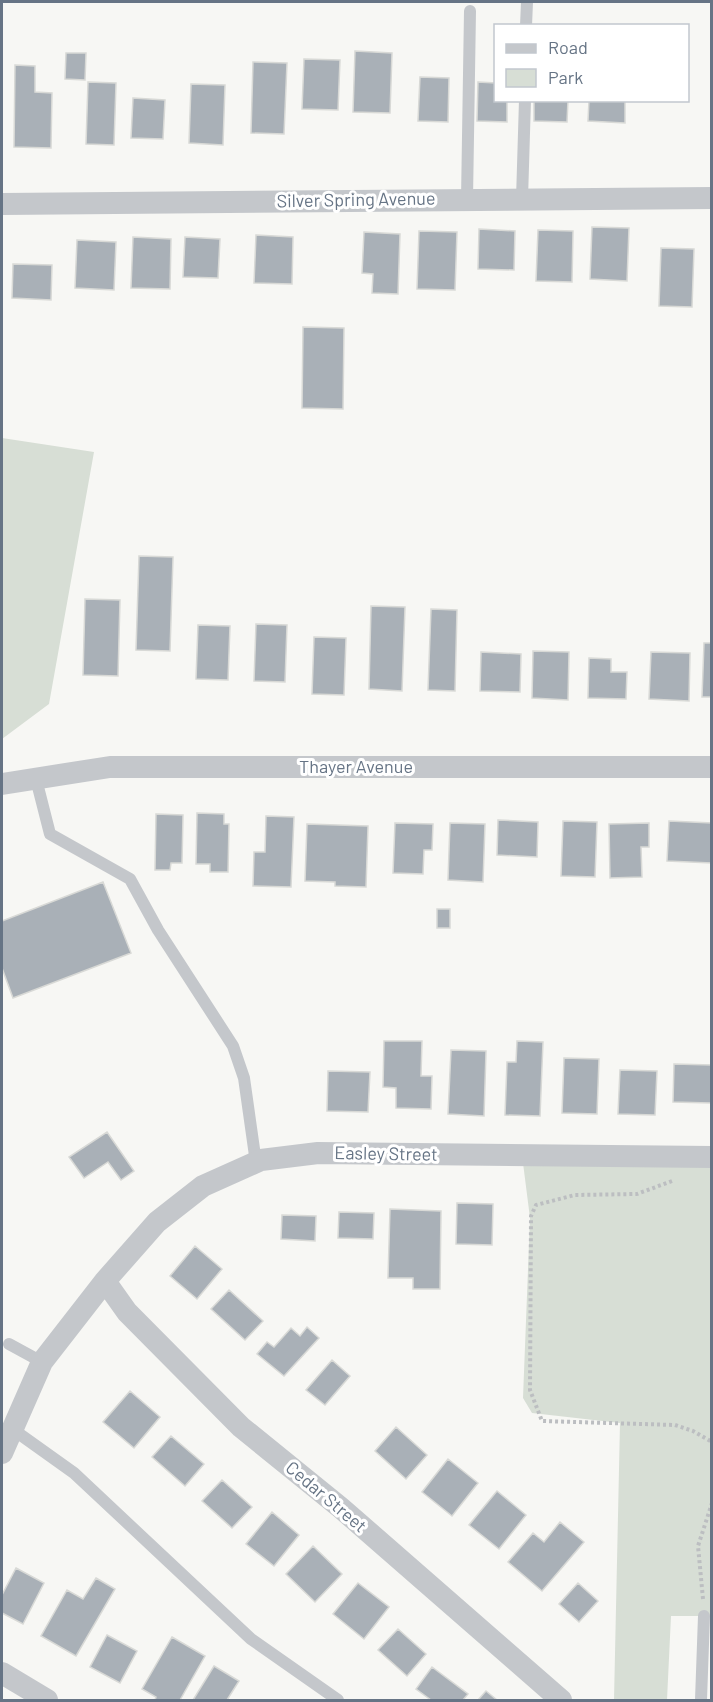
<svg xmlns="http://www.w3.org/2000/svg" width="713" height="1702" font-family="Barlow,sans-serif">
<rect width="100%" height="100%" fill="#f7f7f4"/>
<path fill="#d7ded5" d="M2,438l92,14 -45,252 -47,35z
M711,1162v454h-40l-4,84h-53l6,-277 -88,-10 -9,-15 7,-180 -7,-55z"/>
<path fill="#a9b0b7" stroke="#d8d9d6" stroke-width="1.5" d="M355,51l37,2 -2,60 -37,-1z
M66,53h20l-1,27 -20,-1z
M304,59l36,1 -2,50 -36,-1z
M253,62l34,1 -3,71 -33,-1z
M15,65l20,1v26l17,1 -1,55 -37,-1z
M420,77l29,1 -1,44 -30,-1z
M88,82l28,1 -2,62 -28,-1z
M478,82l18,1v17h11v22l-30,-1z
M191,84l34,1 -2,60 -34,-2z
M133,98l32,2 -2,39 -32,-1z
M534,100h34l-1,22 -33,-1z
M589,100h36v23l-37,-2z
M592,227l37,1 -2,53 -37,-2z
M479,229l36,2 -1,39 -36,-1z
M538,230l35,1 -1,51 -36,-1z
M419,231l38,1 -2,58 -38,-1z
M364,232l36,2 -2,60 -26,-1 1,-19 -11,-1z
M256,235l37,2 -1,47 -38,-1z
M133,237l38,2 -1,50 -39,-1z
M185,237l35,2 -2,39 -35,-1z
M77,240l39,2 -2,48 -39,-2z
M661,248l33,1 -2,58 -33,-1z
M13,264l39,1 -1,35 -39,-2z
M303,327l41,1 -1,81 -41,-1z
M139,556l34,1 -3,94 -34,-1z
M85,599l35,1 -2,76 -35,-1z
M371,606l34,1 -3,84 -33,-2z
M431,609l26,1 -2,81 -27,-1z
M256,624l31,1 -2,57 -31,-1z
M198,625l32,1 -2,54 -32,-1z
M314,637l32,1 -2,57 -32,-1z
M704,643h8v54h-10z
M533,651l36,1 -1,48 -36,-2z
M481,652l40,2 -1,38 -40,-1z
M651,652l39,1 -1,48 -40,-2z
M589,658l22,1v13h16l-1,27 -38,-1z
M197,813l27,1v10h5l-1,48h-18v-8h-14z
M156,814l27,1 -1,48h-11l-1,7h-15z
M266,816l28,1 -3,70 -38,-1 1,-34h11z
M498,820l40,2 -1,35 -40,-2z
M563,821l34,1 -2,55 -34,-1z
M669,821l43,2v40l-45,-2z
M395,823l38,1 -1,26h-8l-1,24 -30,-1z
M450,823l35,1 -2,58 -35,-2z
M649,823v24h-8l1,30 -32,1 -1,-54z
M307,824l61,2 -2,61 -31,-1v-4l-30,-1z
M103,882l28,71 -118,45 -11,-30v-47z
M437,909h13v19h-13z
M384,1041h38l-1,35h11l-1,33 -35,-1v-20l-13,-1z
M517,1041l26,1 -3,74 -35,-1 2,-53h9z
M451,1050l35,1 -2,65 -36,-2z
M564,1058l35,1 -2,55 -35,-1z
M674,1064l38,1 -1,38 -38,-1z
M620,1070l37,1 -2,44 -37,-1z
M328,1071l42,1 -2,40 -41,-1z
M107,1132l27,39 -13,9 -13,-18 -24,16 -15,-21z
M457,1203l36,1 -1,41 -36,-1z
M390,1209l51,2 -1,78h-27v-11h-25z
M339,1212l35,1 -1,26 -35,-1z
M282,1215l34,1 -1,25 -34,-2z
M195,1246l27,23 -25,30 -27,-23z
M229,1290l34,31 -18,19 -34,-31z
M307,1327l12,11 -35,38 -27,-22 10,-12 7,5 17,-19 9,8z
M332,1360l18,16 -25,29 -19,-15z
M130,1391l30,26 -26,31 -31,-26z
M396,1427l31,28 -21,24 -31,-28z
M171,1436l33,28 -19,22 -33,-29z
M448,1459l30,24 -26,33 -30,-24z
M222,1480l30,27 -20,21 -30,-27z
M497,1491l29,24 -27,34 -30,-24z
M272,1512l27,23 -25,31 -28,-22z
M560,1522l24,20 -42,49 -34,-29 25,-29 11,9z
M313,1546l29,28 -27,28 -29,-28z
M16,1568l28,15 -21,41 -21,-11v-18z
M96,1578l19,11 -39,67 -35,-20 26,-46 16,9z
M358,1583l31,24 -25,32 -31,-25z
M578,1583l20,18 -19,21 -20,-18z
M398,1629l28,25 -19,22 -29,-26z
M107,1635l30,16 -17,32 -30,-16z
M172,1637l33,19 -25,44h-25l1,-3 -14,-8z
M214,1666l25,15 -12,19h-34z
M432,1667l36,27 -5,6h-32l-15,-11z
M486,1691l11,9h-19z"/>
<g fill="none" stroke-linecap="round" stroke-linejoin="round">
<path stroke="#bcbec1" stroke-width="4" stroke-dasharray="3 3" stroke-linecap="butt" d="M672,1181l-35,13 -62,1 -39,10 -5,11 -1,174 12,31 133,4 18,6 19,11
M703,1599l-5,-53 14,-43"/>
<path stroke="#c4c7cb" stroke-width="12" d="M526,26l1,-24
M467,199l3,-188
M522,199l3,-99
M36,779l14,55 80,45 28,51 75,116 11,32 12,85
M9,1344l33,18
M11,1428l63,45 177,166 87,61
M701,1700l3,-84"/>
<path stroke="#c4c7cb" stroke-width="22" d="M2,204l710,-6
M2,784l108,-17h602
M105,1281l22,31 114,115 100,81 220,192
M2,1453l40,-91 63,-81 52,-59 46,-36 58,-26 57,-7 394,4
M2,1673l45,27"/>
</g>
<g text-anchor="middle" stroke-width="6" stroke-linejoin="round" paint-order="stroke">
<g font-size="18" fill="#667485" stroke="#fff">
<text transform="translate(356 200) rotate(-1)" y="6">Silver Spring Avenue</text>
<text x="356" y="773">Thayer Avenue</text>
<text transform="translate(386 1154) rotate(1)" y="6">Easley Street</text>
<text transform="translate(326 1497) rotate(40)" y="6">Cedar Street</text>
</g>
</g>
<rect width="713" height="1702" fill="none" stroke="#667485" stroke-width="6"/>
<rect x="494" y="24" width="195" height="78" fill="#ffffff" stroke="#c2c7ce" stroke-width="1.5"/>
<rect x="506" y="44" width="30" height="9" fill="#c4c7cb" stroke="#c2c7ce" stroke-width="1.5"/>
<text x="548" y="54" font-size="18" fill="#667485">Road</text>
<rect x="506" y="69" width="30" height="18" fill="#d7ded5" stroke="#c2c7ce" stroke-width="1.5"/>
<text x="548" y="84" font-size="18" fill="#667485">Park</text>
</svg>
